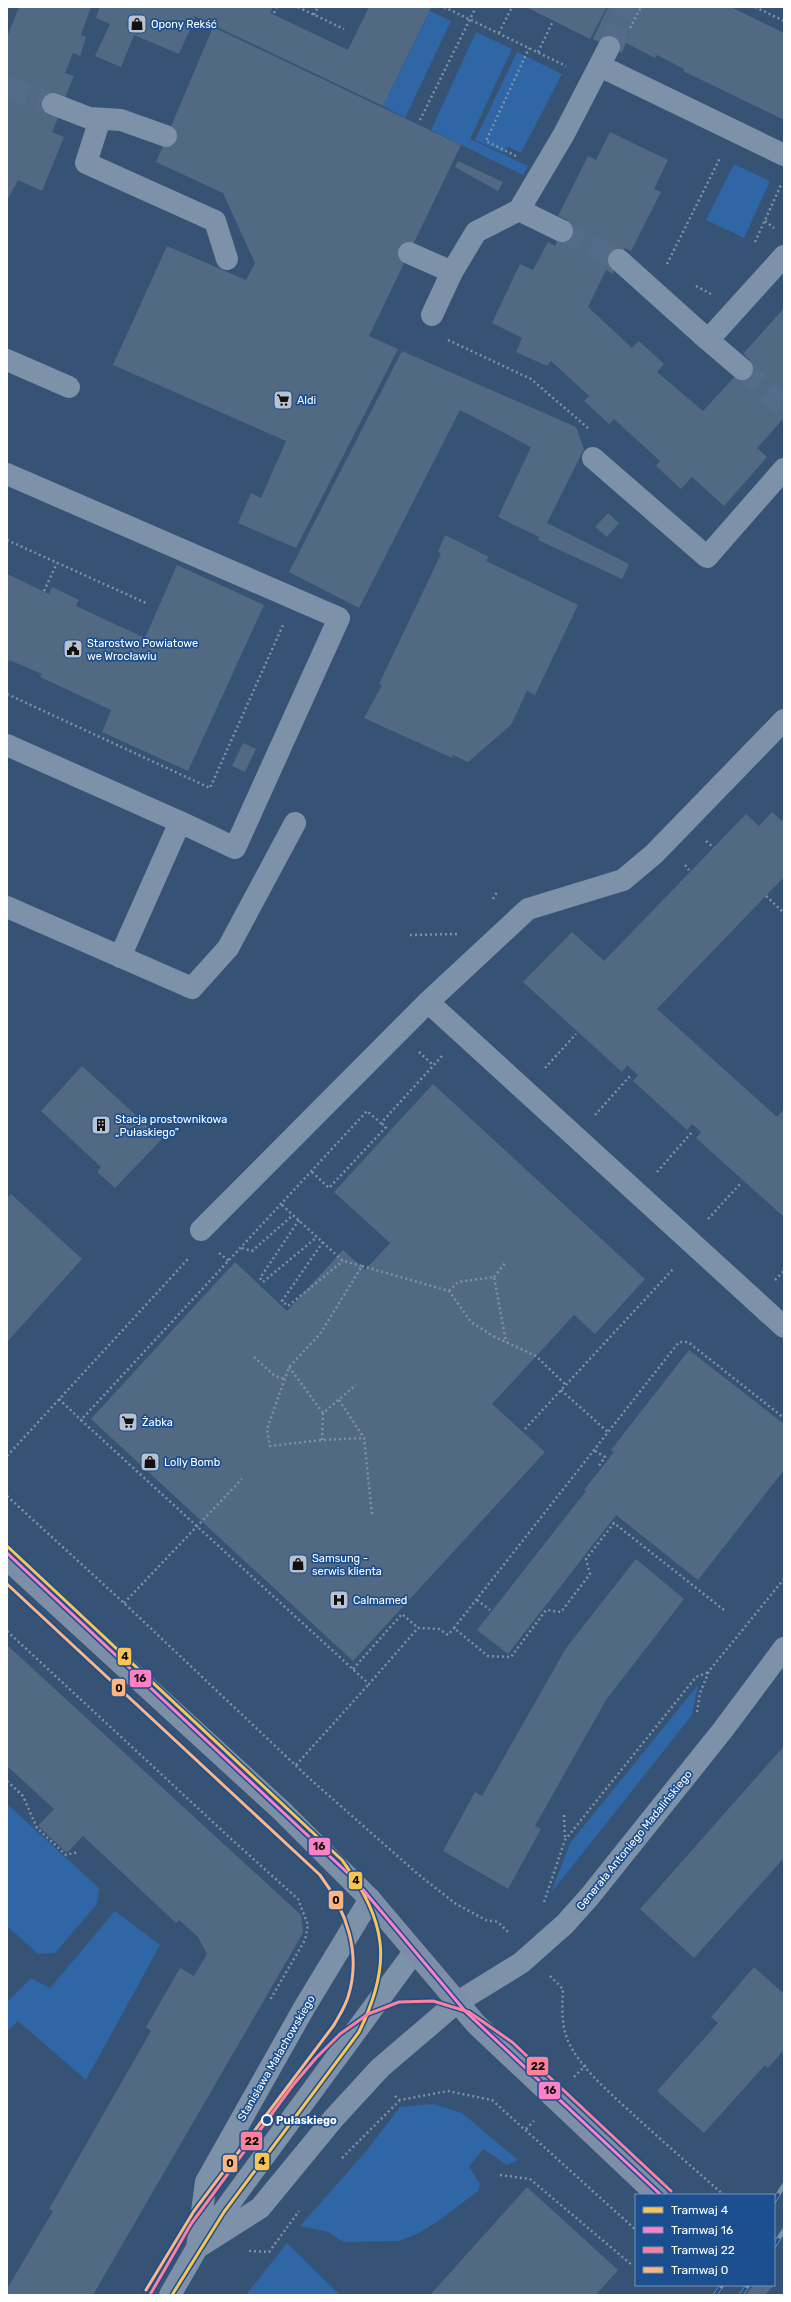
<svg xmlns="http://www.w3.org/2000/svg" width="791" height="2302" font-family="Rubik,sans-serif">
<rect width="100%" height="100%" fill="#365274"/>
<path fill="#2f66a5" d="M430,11l21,10 -46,97 -22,-12z
M476,32l36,17 -42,90 58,27 -5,9 -92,-45z
M517,52l45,22 -41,79 -14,-7 -3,7 -29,-13z
M734,164l36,17 -26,57 -38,-18z
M698,1685l-6,30 -141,178 19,-50z
M7,1804l92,84 -2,16 -42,49 -17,1 -31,-28z
M115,1911l45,34 -74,135 -68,-59 -11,10v-29l24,-24 19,10z
M433,2104l29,9 56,47 -11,5 -24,-16 -14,18 11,17 -2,7 -38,29 -21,13 -20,8 -56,1 -15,-10 -28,-6 67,-76 33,-43z
M287,2243l53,52h-94z"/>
<path fill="#526984" d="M19,7h72l-10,28 5,2 -6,19 -7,-3 -8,20 9,3 -9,22 -15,16 8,4 -6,14 12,5 -22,54 -24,-11 -11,21v-164z
M100,7h173l-3,6 78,37 21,-43 62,1 -48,98 -191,-91 3,3 -16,36 -45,-19 -13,32 -26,-11 15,-32 -14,-6z
M526,7h81l-17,32z
M608,7h123l53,26v87l-101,-49 1,-2 -27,-14 -2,3 -29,-15 -4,10 -29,-14z
M213,27l248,118 -92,191 29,13 -102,199 -58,-25 13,-30 10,5 25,-57 -173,-76 54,-119 79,34 9,-17 -32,-70 -67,-31z
M610,132l58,28 -14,29 7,3 -30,59 -6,-3 -12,26 -7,-4 -18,37 44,41 7,-7 25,23 -7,8 46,39 47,-51 -7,-6 41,-46v110l-27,30 10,9 -43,49 -32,-29 -11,12 -25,-23 4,-5 -46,-42 -5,5 -25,-23 5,-5 -38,-35 -4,5 -31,-14 6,-14 -30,-15 28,-59 13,6 15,-28 7,4 12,-26 -9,-4 30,-60 8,4z
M458,161l45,21 -5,9 -43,-24z
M402,351l174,76 8,22 -37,74 82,41 -7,15 -84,-39 1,-3 -41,-20 33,-70 -71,-37 -101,198 -70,-36z
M608,513l11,10 -12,14 -12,-10z
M445,535l44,22 -3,4 92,44 -43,90 -8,-4 -16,34 -43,37 -15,-7 -1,3 -88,-40 18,-33 -3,-1 62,-130 -3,-2z
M177,565l87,40 -76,166 -86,-39 9,-22 -71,-33 2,-3 -33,-14 -2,5v-91l42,20 3,-7 27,13 -3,6 69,32z
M243,743l13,6 -11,23 -13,-6z
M772,812l10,9 2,-3v59l-127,132 120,108 7,-8v108l-88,-79 5,-6 -9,-8 -5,6 -54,-49 5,-6 -11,-10 -5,7 -99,-90 49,-50 32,29 142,-147 13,12z
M82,1066l80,73 -47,49 -18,-16 4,-5 -60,-56z
M433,1084l212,195 -50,55 -21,-19 -82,89 53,48 -192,209 -262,-242 144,-157 52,49 56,-61 22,20 25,-27 -56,-51z
M11,1194l71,65 -75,83v-144z
M689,1350l95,74v46l-86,110 -82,-65 -108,139 -31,-24 109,-139 -2,-1 30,-38 -3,-2z
M636,1559l48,40 -78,101 -71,126 6,3 -33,60 -65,-38 32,-59 7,4 84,-148z
M7,1645l294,270 2,18 -210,362h-86v-6l46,-78 -4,-2 102,-178 -5,-4 34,-59 14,8 13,-22 -9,-17 -19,-17 -3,3 -93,-87 -16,17 -29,-27 16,-17 -47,-43z
M784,1746v112l-90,100 -54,-49z
M754,1967l30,27v56l-16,18 -3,-3 -61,68 -47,-42 61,-68 -7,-6z
M527,2187l91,83 -22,25h-166z"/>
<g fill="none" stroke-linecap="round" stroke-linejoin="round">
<path stroke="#546c89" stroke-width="22" stroke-dasharray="22 11" stroke-linecap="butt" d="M609,47l18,-40
M7,87l46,17
M562,231l57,29
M742,369l42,36"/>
<path stroke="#546c89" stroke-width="22" stroke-dasharray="22 11" stroke-linecap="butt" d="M754,2285l11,10"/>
<path stroke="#7d92a8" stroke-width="2.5" stroke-dasharray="2 3" stroke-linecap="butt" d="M298,7l46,22
M444,7l122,59
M755,7l29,14
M274,13l3,-6
M314,15l4,-8
M630,28l11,-21
M499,33l13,-26
M538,52l15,-31
M420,120l56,-113
M516,156l-30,-15 43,-93
M765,221l9,7
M755,242l26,-57
M667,264l53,-106
M696,286l15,8
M448,340l83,39 57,49
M7,540l141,64
M44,591l13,-28
M7,694l203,94 73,-163
M706,841l8,7
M685,865l4,5
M766,896l18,17
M493,899l4,-7
M410,935l47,-1
M419,1052l14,13
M442,1056l-61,67 -14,-12 -286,309 288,264 49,-56 21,1 9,6 6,-7
M545,1068l31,-34
M595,1115l35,-39
M312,1172l17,16 57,-61 -5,-4
M657,1172l35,-40
M282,1205l61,56 19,5 -42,68 -31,33 -22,62 3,17 52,-6 42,-2
M708,1219l33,-36
M299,1220l-39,58 3,4 54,-45
M323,1242l-41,59 6,5 55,-45
M242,1248l10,3 41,-36
M219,1253l10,8
M362,1266l87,25 22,31 22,14 43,20 30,29
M494,1277l12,-15
M775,1280l9,-9
M449,1291l9,-9 36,-5 12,65
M254,1357l21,19 10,3
M289,1367l34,46
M561,1390l48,43
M59,1399l22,21
M339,1400l25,38 8,77
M525,1429l149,-161
M322,1440l1,-27 33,-28
M595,1451l10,6 -6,9
M7,1456l182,-198
M7,1496l117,107 186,176 109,96 37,29 30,16 12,2 12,12
M477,1600l13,10
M124,1603l118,-124
M724,1610l-110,-87 -28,36 4,15 -29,38 -15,-2 -35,47 -23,-1 -34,-28 225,-286h9l96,76
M7,1631l222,206 69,62 10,26 -3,15 -35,60
M353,1669l49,-55 16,14
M697,1712l3,-19 9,-22 75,-92
M296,1765l73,-81
M7,1781l16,15 14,32 29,27 12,-3
M564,1815l1,24
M544,1902l21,-62 131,-163 13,-5
M550,1976l13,13c-1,17 -2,35 5,52 13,29 46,55 69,77 29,26 58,52 87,77
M574,2077l12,-12
M395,2096l5,4 48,-9 44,9 144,130
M526,2129l8,-8
M342,2158l58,-58
M500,2175l30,4 102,86
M249,2251l20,1 30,-41"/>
<path stroke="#7d92a8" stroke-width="22" d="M600,66l184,89
M53,104l36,14 32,2 45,16
M100,119l-14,44 129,58 12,38
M519,210l43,21
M409,253l43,19
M619,260l89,80 76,-84
M432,315l20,-43 24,-40 43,-22 45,-76 45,-87
M708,340l34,29
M7,360l62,27
M593,458l114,99 77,-88
M7,474l332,144 -104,230 -55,-26 -60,135
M7,745l173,77
M7,907l185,81 36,-40 67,-125
M428,1002l356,325
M201,1230l227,-228 100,-93 95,-29 31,-26 130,-134
M204,2238l210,-286
M197,2248l63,-40 74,-90 46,-50 76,-65 65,-40 44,-39 25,-28 132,-165 62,-83
M170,2295l27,-47 9,-66 98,-174 66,-109"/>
<path stroke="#7d8ea7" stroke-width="22" d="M7,1559l275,252 88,88 106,125 181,171"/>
<defs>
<path id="rail" d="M774,2201l10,-16
M774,2246l10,-16
M715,2295l7,-10
M741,2295l7,-10"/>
</defs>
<use href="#rail" stroke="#7e92a7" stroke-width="4.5"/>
<use href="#rail" stroke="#1b4f8f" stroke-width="3" stroke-dasharray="9" stroke-linecap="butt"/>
<defs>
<path id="tram-1" d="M7,1546l335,314c45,62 51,103 17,172l-135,180 -52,83"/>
<path id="tram-2" d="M7,1553l347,326 111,132 196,184"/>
<path id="tram-3" d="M151,2293l40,-69 102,-139 23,-27 24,-24 28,-20 31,-12 34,-1 36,11 43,30 159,149"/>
<path id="tram-4" d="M7,1584l313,291c26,35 42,78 28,122 -3,10 -9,19 -14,28l-140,186 -48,79"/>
</defs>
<use href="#tram-1" stroke="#1b4f8f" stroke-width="6"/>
<use href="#tram-2" stroke="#1b4f8f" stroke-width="6"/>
<use href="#tram-3" stroke="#1b4f8f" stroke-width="6"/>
<use href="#tram-4" stroke="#1b4f8f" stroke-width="6"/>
<use href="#tram-1" stroke="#fcc553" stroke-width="3"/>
<use href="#tram-2" stroke="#ff80c5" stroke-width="3"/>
<use href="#tram-3" stroke="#ff8098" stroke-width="3"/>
<use href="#tram-4" stroke="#ffb580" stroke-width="3"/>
</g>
<defs>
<symbol id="shop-square" viewBox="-11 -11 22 22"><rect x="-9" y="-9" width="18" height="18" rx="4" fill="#b9c2ce" stroke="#1b4f8f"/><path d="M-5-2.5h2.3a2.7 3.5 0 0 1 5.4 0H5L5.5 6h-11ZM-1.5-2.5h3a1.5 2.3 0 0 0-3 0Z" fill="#111"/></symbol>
<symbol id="supermarket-square" viewBox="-11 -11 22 22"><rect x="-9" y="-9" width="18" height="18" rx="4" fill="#b9c2ce" stroke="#1b4f8f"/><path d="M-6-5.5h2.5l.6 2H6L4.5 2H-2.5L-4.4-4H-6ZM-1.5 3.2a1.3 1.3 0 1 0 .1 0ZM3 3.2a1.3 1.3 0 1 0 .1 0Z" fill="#111"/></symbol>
<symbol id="civic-square" viewBox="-11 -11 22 22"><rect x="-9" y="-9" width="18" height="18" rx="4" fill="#b9c2ce" stroke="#1b4f8f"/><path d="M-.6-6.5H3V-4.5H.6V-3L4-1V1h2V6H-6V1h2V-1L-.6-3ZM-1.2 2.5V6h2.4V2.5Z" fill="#111"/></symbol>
<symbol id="building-square" viewBox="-11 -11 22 22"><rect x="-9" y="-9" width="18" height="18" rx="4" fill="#b9c2ce" stroke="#1b4f8f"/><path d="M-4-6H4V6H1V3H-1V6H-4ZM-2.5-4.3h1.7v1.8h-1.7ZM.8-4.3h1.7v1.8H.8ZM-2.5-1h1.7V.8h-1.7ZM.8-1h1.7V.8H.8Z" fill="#111"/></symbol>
<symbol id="hospital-square" viewBox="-11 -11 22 22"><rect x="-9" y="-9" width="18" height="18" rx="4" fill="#b9c2ce" stroke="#1b4f8f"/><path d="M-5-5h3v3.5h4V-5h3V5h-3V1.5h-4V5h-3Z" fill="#111"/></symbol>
</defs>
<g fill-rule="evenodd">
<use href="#shop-square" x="126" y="13" width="22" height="22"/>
<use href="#supermarket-square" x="272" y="389" width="22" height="22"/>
<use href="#civic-square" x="62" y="638" width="22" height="22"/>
<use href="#building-square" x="90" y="1114" width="22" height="22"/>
<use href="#supermarket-square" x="117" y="1411" width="22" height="22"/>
<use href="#shop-square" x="139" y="1451" width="22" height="22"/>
<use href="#shop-square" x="287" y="1553" width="22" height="22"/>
<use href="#hospital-square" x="328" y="1589" width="22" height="22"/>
</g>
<circle fill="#1b4f8f" stroke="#fff" stroke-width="2" cx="267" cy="2120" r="5"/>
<g text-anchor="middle" stroke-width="3.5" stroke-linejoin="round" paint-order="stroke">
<g font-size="11" fill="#fff" stroke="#1b4f8f" text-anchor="start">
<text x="151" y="28">Opony Rekść</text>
<text x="297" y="404">Aldi</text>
<text x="87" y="647">Starostwo Powiatowe<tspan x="87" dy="13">we Wrocławiu</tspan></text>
<text x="115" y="1123">Stacja prostownikowa<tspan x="115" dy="13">„Pułaskiego”</tspan></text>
<text x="142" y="1426">Żabka</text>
<text x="164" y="1466">Lolly Bomb</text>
<text x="312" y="1562">Samsung -<tspan x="312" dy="13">serwis klienta</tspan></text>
<text x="353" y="1604">Calmamed</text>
</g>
<g font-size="11" fill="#fff" stroke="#1b4f8f">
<text transform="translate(634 1840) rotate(-51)" y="4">Generała Antoniego Madalińskiego</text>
<text transform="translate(276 2058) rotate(-60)" y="4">Stanisława Małachowskiego</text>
</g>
<g font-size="11" font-weight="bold" fill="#fff" stroke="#1b4f8f" text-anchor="start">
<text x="276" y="2124">Pułaskiego</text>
</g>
</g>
<g stroke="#1b4f8f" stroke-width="1.5">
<rect x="117" y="1647" width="15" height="19" rx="4" fill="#fcc553"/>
<rect x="129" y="1669" width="23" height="19" rx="4" fill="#ff80c5"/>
<rect x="111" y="1678" width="15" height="19" rx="4" fill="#ffb580"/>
<rect x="308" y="1837" width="23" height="19" rx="4" fill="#ff80c5"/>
<rect x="348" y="1871" width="15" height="19" rx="4" fill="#fcc553"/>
<rect x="328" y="1890" width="16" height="20" rx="4" fill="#ffb580"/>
<rect x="526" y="2056" width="23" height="20" rx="4" fill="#ff8098"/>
<rect x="538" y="2081" width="23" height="19" rx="4" fill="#ff80c5"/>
<rect x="240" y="2131" width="23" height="20" rx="4" fill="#ff8098"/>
<rect x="254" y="2152" width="16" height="19" rx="4" fill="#fcc553"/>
<rect x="222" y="2154" width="16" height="19" rx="4" fill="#ffb580"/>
</g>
<g font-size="11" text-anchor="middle" font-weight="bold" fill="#111">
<text x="125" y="1660">4</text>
<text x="140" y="1682">16</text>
<text x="119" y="1692">0</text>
<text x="319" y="1850">16</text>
<text x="356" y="1884">4</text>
<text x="336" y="1904">0</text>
<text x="538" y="2070">22</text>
<text x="550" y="2094">16</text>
<text x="252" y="2145">22</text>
<text x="262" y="2165">4</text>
<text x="230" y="2167">0</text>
</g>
<rect width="791" height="2302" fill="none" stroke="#ffffff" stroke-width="16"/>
<rect x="635" y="2194" width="140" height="92" fill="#1b4f8f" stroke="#7695bc"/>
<rect x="643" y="2207" width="20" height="6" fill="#fcc553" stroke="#7695bc"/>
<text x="671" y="2214" font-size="12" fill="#ffffff">Tramwaj 4</text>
<rect x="643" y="2227" width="20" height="6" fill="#ff80c5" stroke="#7695bc"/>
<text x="671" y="2234" font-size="12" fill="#ffffff">Tramwaj 16</text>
<rect x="643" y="2247" width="20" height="6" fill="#ff8098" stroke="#7695bc"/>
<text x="671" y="2254" font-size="12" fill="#ffffff">Tramwaj 22</text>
<rect x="643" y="2267" width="20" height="6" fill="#ffb580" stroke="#7695bc"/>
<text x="671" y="2274" font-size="12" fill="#ffffff">Tramwaj 0</text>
</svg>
